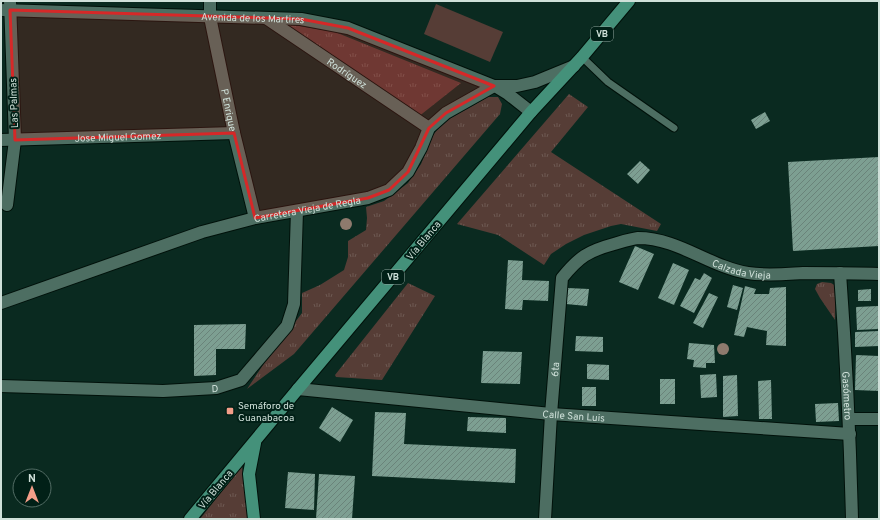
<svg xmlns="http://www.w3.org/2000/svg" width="880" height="520" font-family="Overpass,sans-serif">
<defs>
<pattern id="grass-tufts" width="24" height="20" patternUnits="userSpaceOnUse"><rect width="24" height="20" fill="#563d36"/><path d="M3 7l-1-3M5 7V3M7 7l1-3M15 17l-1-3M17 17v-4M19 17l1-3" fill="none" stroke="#6d5952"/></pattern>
<pattern id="building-hatch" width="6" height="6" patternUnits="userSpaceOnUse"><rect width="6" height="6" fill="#7d9f92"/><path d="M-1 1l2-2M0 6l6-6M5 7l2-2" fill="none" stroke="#6a837a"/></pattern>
</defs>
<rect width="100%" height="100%" fill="#0a2a20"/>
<path fill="url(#grass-tufts)" d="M281,23l54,9 126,51 -43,34 -62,-45z
M569,94l19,13 -37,45 110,72 -4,7 -36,-7 -10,2 -27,9 -18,9 -15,10 -7,11 -46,-30 -41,-11z
M488,97h10l4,7 -2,10 -206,240 -47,35 18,-27 37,-49v-20l18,-8 24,-15 4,-13v-16l18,-11 1,-12 -1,-11 18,-6 24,-18 13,-19 12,-29 11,-13z
M822,282l9,1 5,3 -1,34 -15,-22 -5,-9 2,-5z
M408,283l27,13 -53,84 -46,-3 -1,-2z
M242,466l6,53h-48z"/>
<path fill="#563d36" d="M436,4l67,28 -13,30 -66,-28z"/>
<path fill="url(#building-hatch)" d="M765,112l5,9 -14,8 -5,-9z
M879,157v89l-86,5 -5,-89z
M640,161l10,9 -12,14 -11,-10z
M635,246l19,8 -16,36 -19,-8z
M508,260l15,1 -1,19 27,1 -1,20 -23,-1h-2l-1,10 -17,-1z
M673,263l16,7 -15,35 -16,-7z
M704,273l8,5 -18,35 -14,-7 15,-28 5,2z
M733,285l10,3 -6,22 -10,-3z
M745,286l11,3 -2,5h15l1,-6 16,-1v59l-20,-1 1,-14 -20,-4 -3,10 -10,-2z
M568,288l21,1 -2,17 -21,-2z
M871,289v12h-13v-11z
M709,293l9,4 -15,31 -10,-5z
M878,306l1,23 -22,1 -1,-23z
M246,324l-1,25h-29v26l-22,1v-51z
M879,331v15l-24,1v-15z
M576,336l27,1v15l-28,-1z
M689,343l25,2 1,18h-9v5l-13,-1 1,-7 -7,-1z
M483,351l39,1 -2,32 -39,-1z
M856,355l23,1v35l-24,-1z
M587,364l22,1v15l-22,-1z
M716,374l1,23 -16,1 -1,-23z
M737,375l1,41 -15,1v-41z
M660,379h15v25h-15z
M771,380l1,39h-13l-1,-38z
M582,387h14v19h-14z
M838,403l1,18 -23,1 -1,-18z
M332,407l21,13 -13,22 -21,-14z
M375,412l31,1 -2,31 112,5 -1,34 -143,-7z
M468,417l38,1v15l-39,-2z
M288,472l27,2 -1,36 -29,-2z
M319,474l36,2 -3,43h-36z"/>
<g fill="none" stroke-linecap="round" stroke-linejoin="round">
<defs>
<path id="lane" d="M582,57l26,25 66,46"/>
<g id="street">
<path id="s1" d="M210,1v16l24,116 21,85"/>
<path id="s2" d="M1,10l300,9 47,9 146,58"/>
<path id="s3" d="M266,18l163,110"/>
<path id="s4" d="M1,140l233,-7"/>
<path d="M7,205l8,-65 -5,-139"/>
<path id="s5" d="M840,273c6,82 10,164 12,246"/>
<path id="s6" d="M1,386l162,5 53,-3 25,-8 46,-54 7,-22 3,-93"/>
<path id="s7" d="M298,389l253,25 299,20"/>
<path d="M849,419h30"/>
<path id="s8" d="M545,519l6,-105 11,-136c17,-21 26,-27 52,-34 7,-2 16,-5 24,-6 40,0 72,29 110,35 18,3 37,1 55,0 25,0 51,0 76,1"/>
</g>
<g id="secondary">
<path d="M495,86l13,8 23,18"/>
<path id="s9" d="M1,303l201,-71 53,-14 113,-20 21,-8 19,-18 13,-24 8,-20 17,-15 48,-27h23l18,-4 39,-16"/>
</g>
<path id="primary" d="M190,519l108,-130 233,-277 51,-55 47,-56
M254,519l-5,-45 6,-31"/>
</defs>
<use href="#lane" stroke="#00110a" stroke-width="9"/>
<use href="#street" stroke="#00110a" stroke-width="14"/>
<use href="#secondary" stroke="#00110a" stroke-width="14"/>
<use href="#primary" stroke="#00110a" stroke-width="14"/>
<use href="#lane" stroke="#4d6e62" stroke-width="7"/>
<use href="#street" stroke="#4d6e62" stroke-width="12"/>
<use href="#secondary" stroke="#4d6e62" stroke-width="12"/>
<use href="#primary" stroke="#44917a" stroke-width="12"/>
</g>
<g fill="#8e7a6d">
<circle cx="346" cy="224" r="6"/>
<circle cx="723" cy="349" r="6"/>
</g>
<path fill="#d62828" fill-opacity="0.2" stroke="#d62828" stroke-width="3" stroke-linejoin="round" d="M10,10l291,9 47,9 146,58 -48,27 -17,15 -21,44 -19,18 -21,8 -113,20 -21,-85 -219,7z"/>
<rect fill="#f49e89" stroke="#012017" stroke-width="1.5" x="226" y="407" width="8" height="8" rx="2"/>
<g text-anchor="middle" stroke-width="4" stroke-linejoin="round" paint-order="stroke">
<g fill="#012017" stroke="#91a69f" stroke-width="1">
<rect x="591" y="27" width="22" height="14" rx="3"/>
<rect x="382" y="270" width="22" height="14" rx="3"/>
</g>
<g font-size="9" font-weight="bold" fill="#cfe0d9">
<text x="602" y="37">VB</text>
<text x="393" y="280">VB</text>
</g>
<g font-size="10" fill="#cfe0d9" stroke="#012017">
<text dy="4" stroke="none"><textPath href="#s2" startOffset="252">Avenida de los Martires</textPath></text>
<text dy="4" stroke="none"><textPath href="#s3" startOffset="98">Rodríguez</textPath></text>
<text transform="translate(13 103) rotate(-92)" y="4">Las Palmas</text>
<text dy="4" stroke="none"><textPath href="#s1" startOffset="111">P Enrique</textPath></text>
<text dy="4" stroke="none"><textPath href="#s4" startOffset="117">Jose Miguel Gomez</textPath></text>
<text dy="4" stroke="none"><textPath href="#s9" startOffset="321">Carretera Vieja de Regla</textPath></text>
<text transform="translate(423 240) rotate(-50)" y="4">Vía Blanca</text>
<text dy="4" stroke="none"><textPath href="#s8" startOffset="439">Calzada Vieja</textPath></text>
<text dy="4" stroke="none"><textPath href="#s8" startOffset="150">6ta</textPath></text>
<text dy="4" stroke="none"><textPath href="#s6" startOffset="214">D</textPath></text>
<text dy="4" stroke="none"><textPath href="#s5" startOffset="123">Gasómetro</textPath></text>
<text dy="4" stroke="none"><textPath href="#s7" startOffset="277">Calle San Luis</textPath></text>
<text transform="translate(215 489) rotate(-50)" y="4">Vía Blanca</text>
</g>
<g font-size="10" fill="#cfe0d9" stroke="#012017" text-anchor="start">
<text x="238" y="409">Semáforo de<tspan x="238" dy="12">Guanabacoa</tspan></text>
</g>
</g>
<rect width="880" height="520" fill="none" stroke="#cfe0d9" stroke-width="4"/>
<g transform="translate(32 488)"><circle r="19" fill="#012017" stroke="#536d65"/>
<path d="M0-3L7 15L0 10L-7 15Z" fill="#f49e89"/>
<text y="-6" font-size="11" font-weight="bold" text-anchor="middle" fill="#cfe0d9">N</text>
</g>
</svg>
